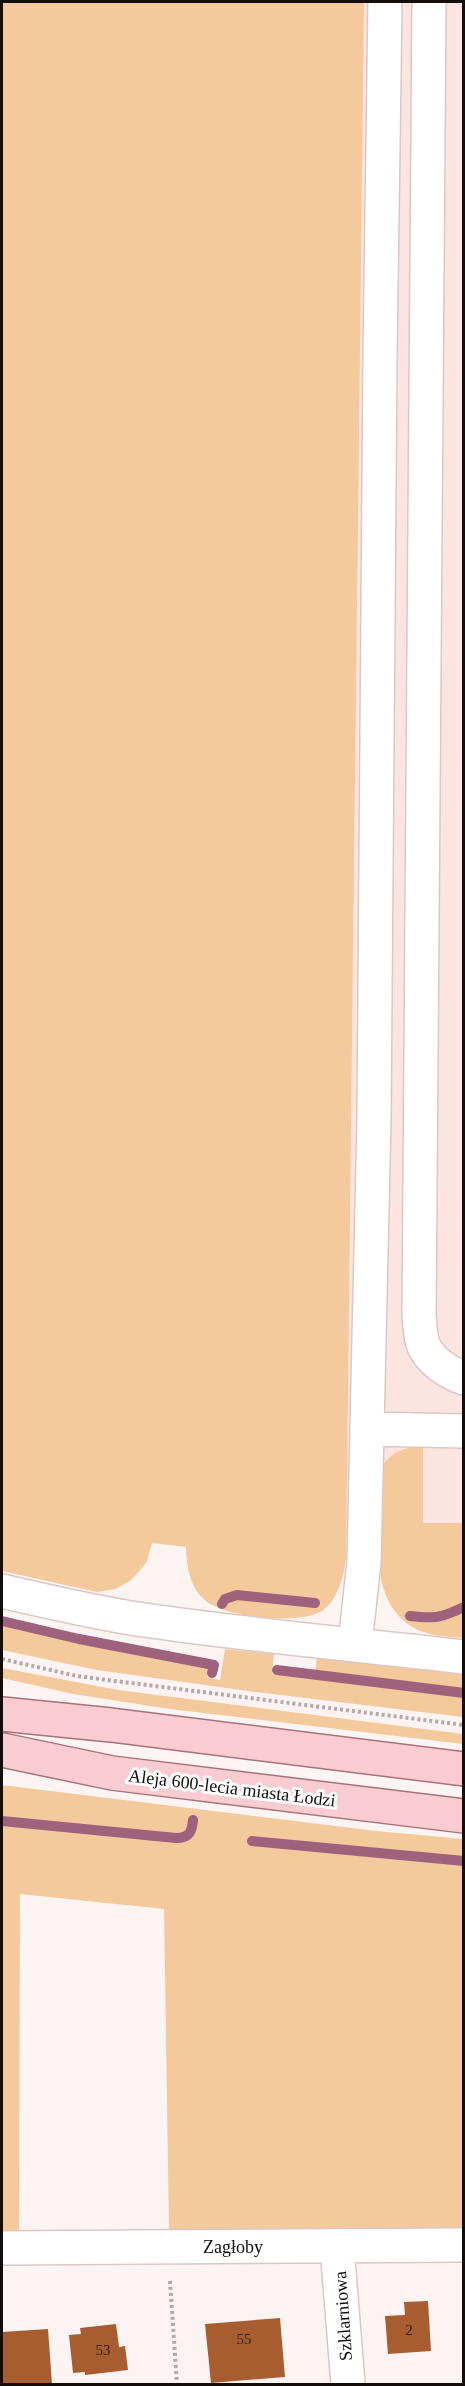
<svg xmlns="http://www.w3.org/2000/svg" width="465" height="2386" font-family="'Times New Roman',serif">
<rect width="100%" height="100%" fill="#fcf4f3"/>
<path fill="#fce5e1" d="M316,2h147l1,1593 -77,-39 -63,2z"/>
<path fill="#f4c99c" d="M2,2h362l-18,1556c-2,17 -8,42 -24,53 -23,14 -95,7 -116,-10 -17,-14 -19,-34 -20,-54l-34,-4 -5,18 -5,7 -12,13 -15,8 -18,3 -95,-21z
M423,1446v77h40v115c-15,-1 -30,-2 -45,-8 -57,-27 -38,-114 -35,-165 8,-13 25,-19 40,-19z
M2,1622l106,26 100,20 -1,9 13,3 5,-31 49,5 -2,19 42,6 3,-21 146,14v45l-215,-26 -151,-21 -95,-20z
M2,1668l116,22 345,44v10l-293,-35 -97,-15 -71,-16z
M2,1785l374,46 87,8v390l-294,2 -5,-322 -144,-15 -1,339h-17z"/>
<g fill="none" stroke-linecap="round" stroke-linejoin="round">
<path stroke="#9f627d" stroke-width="10" d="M222,1604l3,-5 12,-4 78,8
M410,1616c24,3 31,2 54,-9
M2,1621l77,18 135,26 -2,8
M277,1670l187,23
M2,1821l174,17c13,0 16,-6 17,-18
M252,1841l212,20"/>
</g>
<path fill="#a85d31" d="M428,2301l3,50 -43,3 -3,-38 20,-1 -1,-13z
M280,2318l5,59 -74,6 -6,-59z
M116,2324l3,23 6,-1 3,24 -43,5v-3l-12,1 -4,-38 12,-1 -1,-6z
M48,2329l4,55h-50v-52z"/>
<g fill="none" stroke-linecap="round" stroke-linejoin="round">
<defs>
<path id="minor" d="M429,2l-10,1313c1,9 1,21 4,29 6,16 25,29 41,34
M368,1429l96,2
M2,1591c43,10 86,20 129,27 111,17 222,26 333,39
M355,1644l9,-82 10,-443 6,-762 5,-355
M337,2247l11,137
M2,2248l462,-3"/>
<path id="major" d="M2,1714l109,11 353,44
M2,1750l110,23 352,43"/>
</defs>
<use href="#minor" stroke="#dbc8c5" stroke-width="36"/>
<use href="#major" stroke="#a67379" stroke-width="36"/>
<path stroke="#b3abaa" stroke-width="4" stroke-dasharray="3 3" stroke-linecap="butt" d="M2,1659l75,17 38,5 349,44
M170,2281l7,103"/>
<use href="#minor" stroke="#fff" stroke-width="33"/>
<use href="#major" stroke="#f9ccd2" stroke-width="33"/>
</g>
<g text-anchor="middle" stroke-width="6" stroke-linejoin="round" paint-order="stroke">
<g font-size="15" fill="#382014">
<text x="409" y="2335">2</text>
<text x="244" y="2344">55</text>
<text x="103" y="2355">53</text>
</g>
<g font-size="18" fill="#120c0b" stroke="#fff">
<text transform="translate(232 1788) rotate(7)" y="6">Aleja 600-lecia miasta Łodzi</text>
<text x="233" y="2253">Zagłoby</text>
<text transform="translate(343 2316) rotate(-94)" y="6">Szklarniowa</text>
</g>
</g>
<rect width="465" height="2386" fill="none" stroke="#120c0b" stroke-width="6"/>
</svg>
